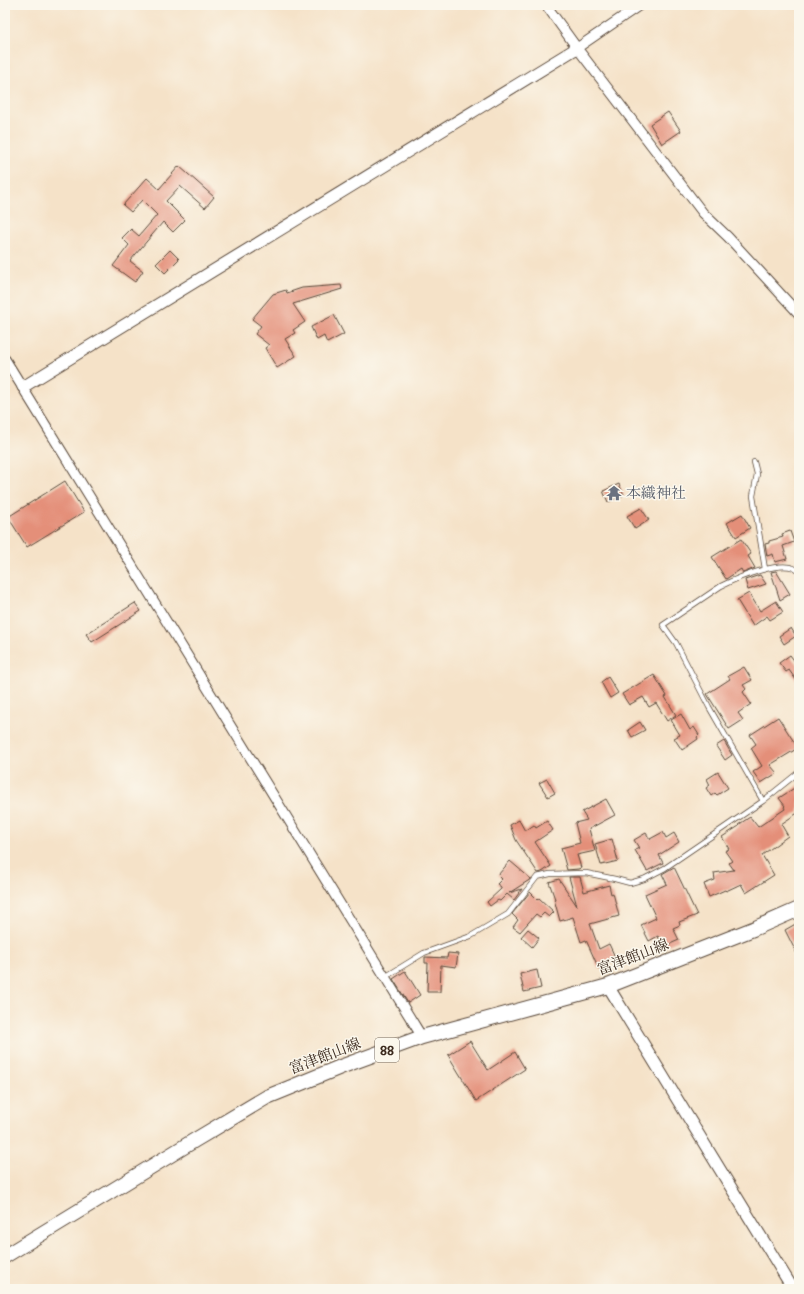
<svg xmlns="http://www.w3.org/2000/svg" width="804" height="1294" font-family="'IM FELL DW Pica','Noto Serif JP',serif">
<rect width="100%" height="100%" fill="#fbf7ec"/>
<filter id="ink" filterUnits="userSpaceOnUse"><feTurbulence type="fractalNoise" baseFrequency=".025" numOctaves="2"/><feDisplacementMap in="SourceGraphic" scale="8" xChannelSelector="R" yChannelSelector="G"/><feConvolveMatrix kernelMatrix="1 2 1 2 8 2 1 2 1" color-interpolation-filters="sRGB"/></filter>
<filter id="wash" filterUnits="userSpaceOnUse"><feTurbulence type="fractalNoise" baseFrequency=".012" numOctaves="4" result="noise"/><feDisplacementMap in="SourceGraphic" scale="16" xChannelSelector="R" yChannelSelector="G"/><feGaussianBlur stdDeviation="0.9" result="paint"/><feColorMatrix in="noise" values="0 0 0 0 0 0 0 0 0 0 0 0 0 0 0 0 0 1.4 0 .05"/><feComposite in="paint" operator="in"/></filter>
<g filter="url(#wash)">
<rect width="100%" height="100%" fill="#f5e2c8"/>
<g id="blocks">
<path fill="#e48f79" d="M668,112l13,19 -19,13 -12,-20z
M179,166l35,31 -9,11 -25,-22 -14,15 19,19 -12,12 -10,-10 -33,39 13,10 -8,11 -22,-16 16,-21 -7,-7 9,-9 8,7 18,-21 -15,-15 -11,12 -8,-7 24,-27 12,11z
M170,250l9,9 -14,14 -9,-9z
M341,285l1,4 -49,15 12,18 -12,8 2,3 -10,6 11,17 -19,12 -12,-20 4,-3 -14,-11 6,-8 -9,-7 21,-25 13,-4 1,3 15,-5z
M334,315l10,19 -17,9 -3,-7 -7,4 -6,-13z
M65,481l19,31 -57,35 -19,-30z
M619,484l5,11 -16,7 -5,-11z
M641,508l8,12 -14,9 -8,-13z
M742,514l8,14 -14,9 -9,-14z
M790,531l4,11 -11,4 4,13 -12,3 -2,-8 -6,2 -2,-12 4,-1v-2l14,-4 -1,-3z
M741,539l10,15 -3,2 7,12 -12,5 -2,-4 -15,10 -14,-22z
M776,571l14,23 -10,6 -9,-28z
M760,575l6,9 -18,6 -3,-10z
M749,593l11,18 16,-10 7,11 -13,8 -3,-4 -14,10 -16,-26z
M135,603l6,8 -49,31 -6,-8z
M791,628l5,8 -12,8 -5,-8z
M790,655l9,12v17l-10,-14 -3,2 -7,-9z
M744,667l8,13 -9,5 3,4 -3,3 8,12 -13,9 5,7 -14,9 -22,-35 23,-15 -2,-3z
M654,675l13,21 -2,1 11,18 -9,6 -11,-18 -7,4 -6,-10 -14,8 -7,-11z
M608,677l10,16 -8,5 -9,-16z
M681,714l9,16 4,-3 5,8 -2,2 1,2 -16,11 -8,-12 6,-3 -9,-15z
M778,717l20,31 -28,17 7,8 -16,10 -8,-11 9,-6 -11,-18 5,-4 -6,-9z
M640,722l5,8 -13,7 -4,-7z
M724,741l8,14 -7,5 -9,-14z
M718,772l10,16 -11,7 -2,-2 -4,3 -5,-8 4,-3 -3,-6z
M547,779l8,14 -7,4 -9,-14z
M799,785v27l-18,12 7,12 -26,19 12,20 -28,18 -5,-9 -15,7 -1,-1 -16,7 -5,-13 11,-4 -1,-7 20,-3 -5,-7 3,-2 -7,-10 4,-2 -7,-12 17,-11 -1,-1 12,-8 8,10 27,-18 -1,-2 1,-1 -6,-8z
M606,799l9,16 -26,14 6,22 -18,4 4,13 -3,1 -11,1 -6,-22 19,-5 -5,-20 12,-3 -5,-8z
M519,820l6,11 9,-6 2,3 11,-7 6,9 -18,12 16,24 -9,6 -4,1 -22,-33 -6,-15z
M663,832l3,6 8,-5 5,9 -20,13 4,8 -16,8 -12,-21 4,-2 -5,-8 12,-7 4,6z
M612,839l6,22 -17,4 -6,-21z
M510,861l21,18 -22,14 13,-4 -8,11 -7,-6 -7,7 -2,-1 -8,6 -3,-4 14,-13v-2l-4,-3 5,-5 -4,-4z
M674,867l23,48 -18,7 1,3 -7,3 6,12 -16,7 -5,-11 -9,5 -8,-16 15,-7 -11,-24 22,-10 -5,-10z
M569,877h11l4,15 25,-7 2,9 2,-1 6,23 -29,8 9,25 10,-5 7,15 -13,6 1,2 -5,2 -13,-29 -5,2 -8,-25 -13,4 -6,-22h1l-6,-17 10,-3 18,27z
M530,892l8,8 1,-2 15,14 -5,5 -5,-4 -4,4 -4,-3 -16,18 -7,-5 5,-7 -6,-6z
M799,922v36l-14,-28z
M528,929l11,9 -7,9 -11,-10z
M448,953l10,1 -2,13 -15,-2 -1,27h-13l1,-29h-3v-6l22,1z
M537,970l4,18 -17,4 -4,-18z
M405,971l15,24 -12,8 -15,-24z
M470,1041l18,29 27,-18 10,17 -49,32 -28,-46z"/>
</g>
</g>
<g filter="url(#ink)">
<use href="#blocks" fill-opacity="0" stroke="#574638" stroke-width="1"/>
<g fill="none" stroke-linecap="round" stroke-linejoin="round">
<defs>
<path id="service" d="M754,462l3,12 -4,22 12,73
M763,801l-54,-94 -33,-64 -13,-18 58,-39c14,-7 66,-30 78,-14
M385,977l39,-24 47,-17 37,-22 29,-37 13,-3 36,-1 29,6 15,4 14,-4 21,-11 98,-67 36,-29"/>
<path id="minor" d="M546,5l31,43 126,165 25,24 71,77
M577,48l63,-43
M5,359l417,678"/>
<path id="tertiary" d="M23,387l554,-339
M608,986l185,303"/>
<path id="primary" d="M5,1256l190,-116 72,-43 76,-31 79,-29 186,-51 145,-57 46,-20"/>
</defs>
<use href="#service" stroke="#574638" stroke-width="6"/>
<use href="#minor" stroke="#574638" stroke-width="11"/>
<use href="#tertiary" stroke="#574638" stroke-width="13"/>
<use href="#primary" stroke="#574638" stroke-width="16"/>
<use href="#service" stroke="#fff" stroke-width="4.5"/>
<use href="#minor" stroke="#fff" stroke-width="9"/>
<use href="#tertiary" stroke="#fff" stroke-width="11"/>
<use href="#primary" stroke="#fff" stroke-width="14"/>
</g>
</g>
<defs>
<symbol id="temple-bare" viewBox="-9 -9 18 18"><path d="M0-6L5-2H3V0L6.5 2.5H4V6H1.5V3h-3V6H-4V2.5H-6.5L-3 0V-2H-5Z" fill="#6b7280" stroke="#fbf7ec" stroke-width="2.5" paint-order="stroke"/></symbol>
</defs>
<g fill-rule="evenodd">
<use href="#temple-bare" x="603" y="482" width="22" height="22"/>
</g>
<g text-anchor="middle" stroke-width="3" stroke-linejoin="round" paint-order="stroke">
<rect fill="#fbf7ec" stroke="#75685c" stroke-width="1" x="375" y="1038" width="24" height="24" rx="3"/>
<g font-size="14" font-weight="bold" fill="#3b2a1e">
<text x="387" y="1055">88</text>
</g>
<g font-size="15" fill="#5b616d" stroke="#fbf7ec" text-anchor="start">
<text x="626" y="498">本織神社</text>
</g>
<g font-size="15" fill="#3b2a1e" stroke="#fbf7ec">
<text transform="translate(633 957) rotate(-21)" y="5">富津館山線</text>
<text transform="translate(325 1056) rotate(-21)" y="5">富津館山線</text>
</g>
</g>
<rect width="804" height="1294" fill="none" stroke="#fbf7ec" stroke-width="20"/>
</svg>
